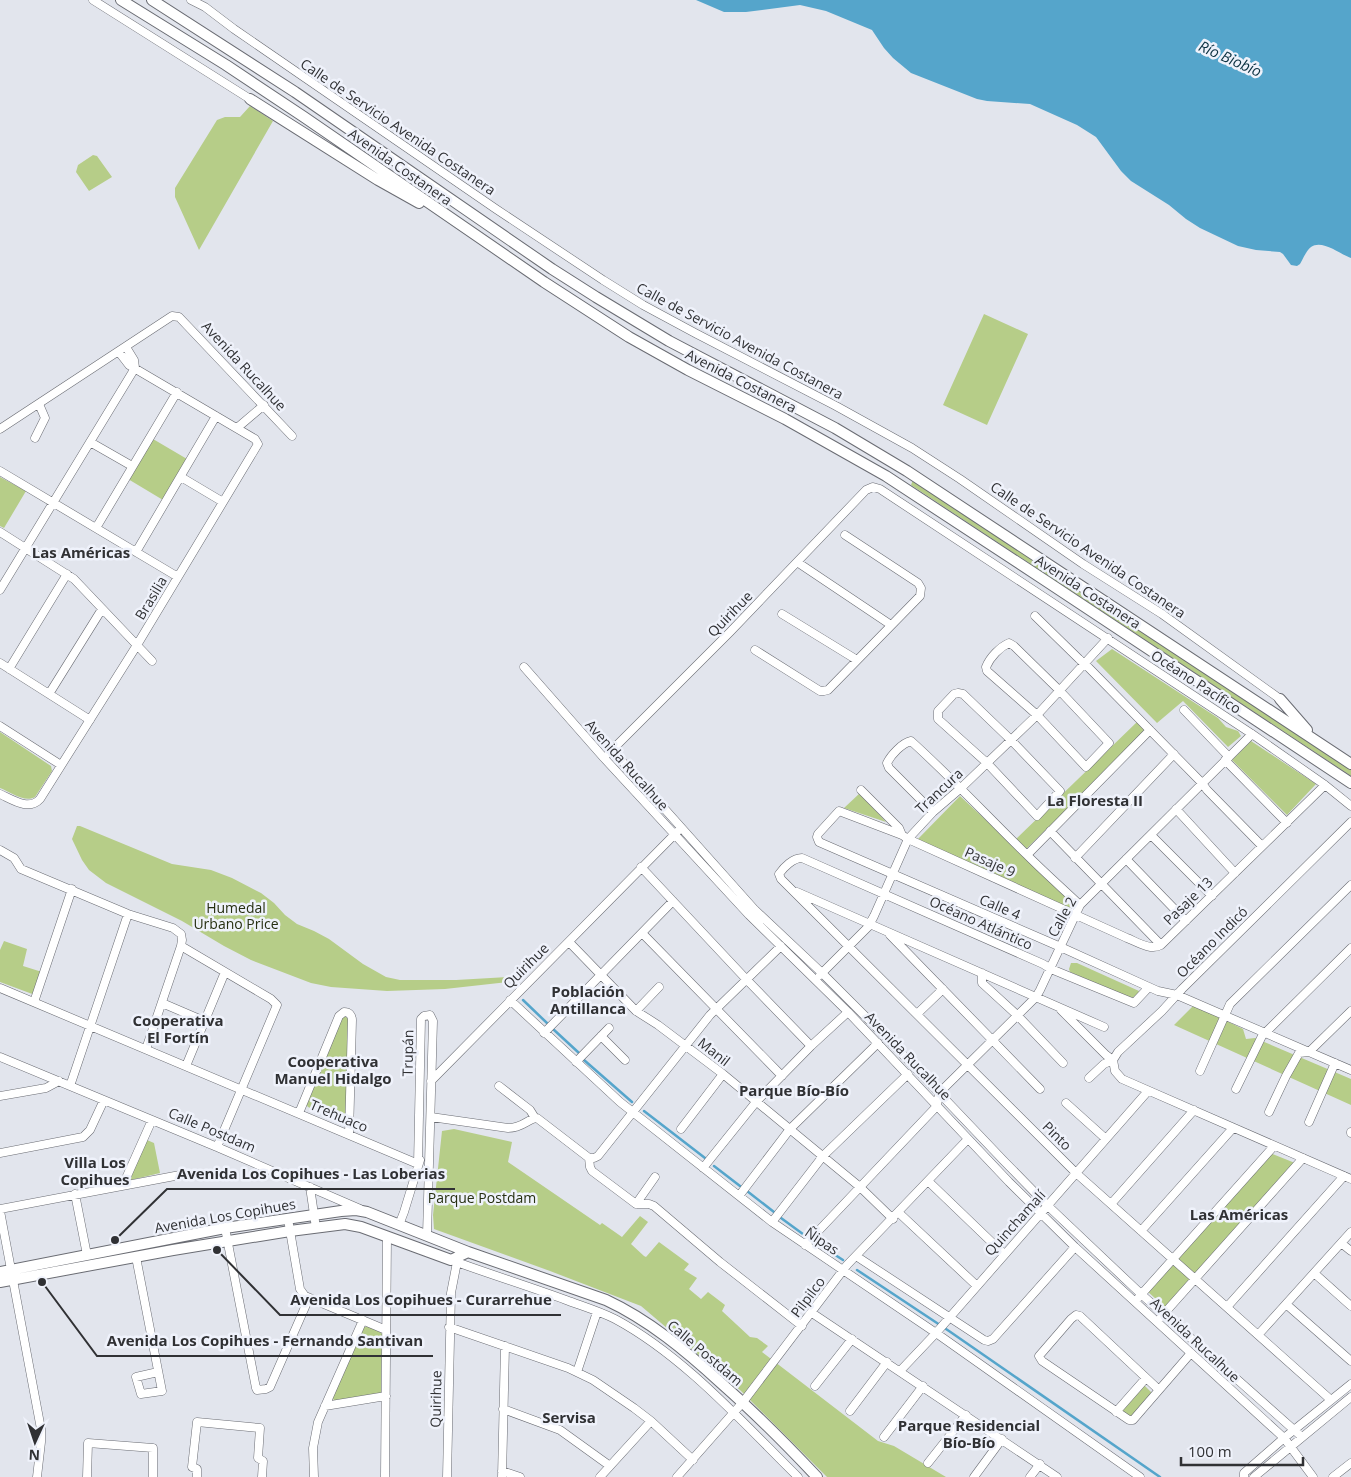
<svg xmlns="http://www.w3.org/2000/svg" width="1351" height="1477" font-family="'Open Sans',sans-serif">
<rect width="100%" height="100%" fill="#e2e5ed"/>
<path fill="#b6cd88" d="M250,106l23,15 -74,129 -24,-53v-9l42,-68 8,-3h15z
M93,155l4,1 15,21 -23,14 -13,-19 2,-7z
M984,314l44,20 -41,91 -44,-20z
M153,439l34,20 -24,41 -35,-21z
M0,477l26,14 -22,37 -4,-2z
M913,480l438,288v8l-440,-291z
M1112,649l106,69 8,9 12,4 3,5 -13,11 -45,-46 -26,22 -61,-62z
M1137,722l9,10 -121,118 -10,-10z
M0,732l51,34 1,5 -17,26c-10,6 -25,-5 -35,-9z
M1251,741l65,43 -29,31 -55,-55z
M860,793l26,29 -42,-14z
M960,796l116,108 1,7 -160,-71z
M77,826h3l92,38 39,6 21,8 29,15 13,10 11,12 12,9 17,7 15,8 34,25 23,13 14,3h56l52,-3v5l-63,7 -58,2 -56,-4 -20,-4 -60,-23 -27,-14 -42,-25 -76,-38 -17,-13 -7,-10 -10,-21z
M4,941l23,8 -4,17 19,6 -7,23 -35,-13v-32z
M1071,963h6l62,28c-2,4 -5,7 -10,7l-59,-26 -1,-3z
M1194,1005l49,24 3,10 9,-1 96,41v26l-177,-80z
M345,1016l3,3 -2,103h-1l-37,-15 -2,-3 35,-86z
M454,1129l58,13 -4,20 92,63 2,-2 20,14 18,-21 8,6 -17,22 13,12 2,1 13,-15 30,22 -5,6 13,8 -8,11 12,10 7,-7 17,13 -3,6 28,26 7,1 11,8 -6,6 116,89 16,5 52,31h-119l-87,-87 -99,-84 -91,-35 -116,-42 -1,-14 9,-84z
M147,1140l7,3 6,30 -29,7 -2,-4z
M1270,1153l25,10 -97,109 -5,1 -14,-12v-4z
M1170,1264h4l15,13 1,4 -24,27 -19,-17z
M364,1327c6,-1 15,2 18,7l-1,59 -2,2 -44,6 -3,-3z
M1144,1385l9,9 -20,23 -5,-1 -7,-5z"/>
<path fill="#55a5cb" d="M696,0h655v258c-11,-4 -29,-19 -40,-11 -5,4 -8,12 -11,17l-3,2 -6,-1 -8,-11 -3,-2 -24,-2 -18,-4 -38,-18 -14,-9 -17,-14 -38,-24 -10,-10 -25,-34 -19,-12 -47,-21 -43,-3 -10,-2 -66,-26 -18,-15 -9,-10 -12,-18 -46,-19 -26,-6 -54,7h-22z"/>
<g fill="none" stroke-linecap="round" stroke-linejoin="round">
<path stroke="#55a5cb" stroke-width="2.5" d="M523,1000l25,24
M553,1029l26,24
M584,1060l48,42
M644,1111l61,47
M714,1166l26,20
M747,1191l27,21
M781,1218l26,19
M815,1242l28,18
M857,1270l92,61 211,146"/>
<defs>
<path id="minor" d="M93,0l157,99
M191,0l14,7 29,22 262,180 107,71 40,25 52,28 141,73 76,42 48,31 123,85 79,50 118,85
M126,347l8,13 1,8
M237,428l27,-23
M0,429l172,-113 7,1 113,119
M35,438l10,-20 -6,-14
M90,442l42,24
M0,471l178,106
M181,477l42,25
M96,528l81,-136
M0,532l74,47 78,82
M136,552l80,-136
M797,562l94,63
M0,590l135,-222
M782,614l75,46
M1035,616l44,43 10,9 113,115 5,7 55,56
M1009,643l5,3 45,44 50,53 -23,24 -49,-52 -50,-44 -1,-4c4,-10 14,-20 23,-24z
M755,650l65,41h4l4,-1 92,-94 1,-8 -3,-5 -73,-48
M0,663l90,57
M524,667l80,91 145,157 99,97 161,170 66,65 209,191 29,39
M9,669l58,-95
M958,693l5,1 48,46 49,51 -23,25 -50,-53 -49,-44v-8l16,-17z
M49,694l53,-85
M1184,710l45,47
M0,726l61,39
M612,750l142,159 68,64 63,63 118,124 44,45 94,89 161,143
M609,753l121,-121 136,-142 7,-3 7,2 372,245 73,51 26,21
M1225,760l62,63
M1325,785l-164,160c-10,6 -24,-3 -34,-7l-219,-99 -6,-4 -63,-24 -21,23 -1,3 2,5 237,103 93,42 9,4 19,4 174,75
M861,790l38,38 3,7
M0,794c13,6 29,17 40,5l97,-154 121,-201 -3,-5 -126,-74 -10,-13
M1176,809l59,64
M933,812l-44,-44 -2,-5c4,-8 15,-20 24,-22 40,36 77,76 116,114 17,17 35,33 53,50
M1050,831l111,114
M1151,835l61,61
M0,850l14,8 7,11 107,45 45,14 8,6 1,6 -1,6 -35,103
M1027,855l123,-125
M1075,858l99,-104
M1126,859l60,62
M641,867l105,112 65,67
M797,892l307,135
M642,933l140,143
M890,935l150,154
M569,942l67,69 22,14 65,49 137,113 33,32
M181,946l90,53 6,6 -60,142
M982,973v10l35,32 46,48
M820,975l48,-48 6,-11 34,-77 25,-27 28,-24 76,-73 71,-77
M1149,987l-15,16 -83,-34 -8,-5 -241,-106c-9,0 -18,9 -23,16l2,5 295,294 255,227
M0,988l418,176 3,-145 3,-3 6,-1 3,6 -6,214
M510,1000l110,102 152,120 164,111 204,144
M34,1002l38,-113
M162,1003l42,18
M1061,1010l45,45 7,5
M636,1011l23,-24
M917,1014l26,-25
M544,1033l129,-132
M601,1036l24,24
M0,1057l217,90 143,62
M1113,1060l2,11 7,8 229,100
M576,1062l33,-34
M186,1066l39,-94
M1200,1071l30,-67 121,-119
M1089,1078l15,-14 9,-4 5,-8 44,-41 20,-22 169,-167
M431,1081l246,-249
M70,1086l58,-172
M499,1086l31,24 5,8
M1236,1089l26,-53 89,-88
M0,1096l46,-8 13,-7
M1066,1103l40,36
M1269,1112l17,-36 13,-23 10,-1 42,-41
M299,1113l40,-97 5,-4c5,0 8,3 8,8l-3,115
M431,1117l77,11c15,0 19,-9 29,-10l52,40
M1309,1122l26,-59
M681,1129l42,-55
M1351,1133v-1
M0,1153l83,-16 7,-7 14,-30
M589,1158h5l4,-2 112,-141 71,-69
M589,1158l1,9 2,4 44,33h13l5,2 66,56 82,64
M703,1168l53,-66 55,-56 37,-34
M928,1181l76,73
M123,1185l29,-65
M310,1187l6,41
M75,1194l12,61
M739,1196l51,-67 88,-86
M636,1204l19,-27
M1111,1204l83,-94
M0,1209l180,-34
M0,1211l41,218v13l-4,35
M898,1212l79,74
M288,1219l12,70 5,7 81,34
M772,1222l51,-66 85,-82
M399,1225l5,-13 16,-52
M225,1228l31,160 1,2 9,-1 4,-2 39,-89
M1141,1231l92,-103
M1341,1243l10,8
M805,1245l132,-139 2,-13 97,-96 4,-7 40,-85 172,-171
M856,1256l128,84 4,1 5,-2 82,-92
M136,1257l26,134 -21,3 -5,-17 22,-5
M451,1260c38,14 77,26 115,40 16,6 33,11 49,19 69,37 128,104 183,158
M1314,1273l37,33
M1139,1297l135,-151
M1286,1304l65,57
M1227,1307l117,-131
M812,1313l245,164
M1161,1317l142,-159
M449,1327l119,41 25,12 41,28 17,13 42,39
M1258,1335l93,-103
M900,1371l36,-38 212,-242
M577,1372l20,-60
M815,1386l37,-47
M1158,1389l-78,-73 -4,-1 -5,4 -32,37 3,5 87,59h4l58,-67
M325,1406l61,-10
M503,1409l57,21 50,36
M850,1411l37,-49
M1116,1412l30,-34
M884,1437l39,-51
M928,1463l38,-48
M502,1471l18,6
M87,1477l1,-34 65,5v29
M197,1477v-8l-5,-2 5,-45 63,6 -2,30 5,3 -1,16
M314,1477l-1,-29 5,-26 45,-102
M385,1477l2,-240
M447,1477l4,-184 6,-31
M502,1477l3,-131
M600,1477l51,-56
M677,1477l66,-75 104,-137 121,-126
M974,1477l28,-38
M1030,1477l10,-13
M1244,1477v-4l40,-35 67,-54
M1254,1477l97,-80
M1333,1477l18,-14"/>
<path id="major" d="M121,0l105,65 78,52 240,165 85,55 59,33 97,49 101,57 160,105 305,202
M152,0l143,92 257,177 44,28 73,44 166,87 72,43 444,293
M250,99l128,81 41,23
M1280,699l27,31
M0,1272l225,-44 116,-17 15,-1 11,2 101,40 138,48c43,20 80,51 115,83 34,30 65,61 96,94
M0,1282l173,-32 117,-19 55,-7 16,3 90,33 17,-8"/>
</defs>
<use href="#minor" stroke="#6a6c73" stroke-width="9"/>
<use href="#major" stroke="#6a6c73" stroke-width="12"/>
<use href="#minor" stroke="#fff" stroke-width="8"/>
<use href="#major" stroke="#fff" stroke-width="10"/>
</g>
<g text-anchor="middle" stroke-width="5" stroke-linejoin="round" paint-order="stroke">
<g font-size="14" fill="#303134" stroke="#eff2fb">
<text transform="translate(398 127) rotate(34)" y="5">Calle de Servicio Avenida Costanera</text>
<text transform="translate(400 167) rotate(35)" y="5">Avenida Costanera</text>
<text transform="translate(740 341) rotate(28)" y="5">Calle de Servicio Avenida Costanera</text>
<text transform="translate(244 366) rotate(47)" y="5">Avenida Rucalhue</text>
<text transform="translate(741 381) rotate(27)" y="5">Avenida Costanera</text>
<text transform="translate(1088 550) rotate(34)" y="5">Calle de Servicio Avenida Costanera</text>
<text transform="translate(1088 592) rotate(33)" y="5">Avenida Costanera</text>
<text transform="translate(151 598) rotate(-59)" y="5">Brasilia</text>
<text transform="translate(730 614) rotate(-46)" y="5">Quirihue</text>
<text transform="translate(1196 682) rotate(33)" y="5">Océano Pacífico</text>
<text transform="translate(627 765) rotate(48)" y="5">Avenida Rucalhue</text>
<text transform="translate(939 791) rotate(-43)" y="5">Trancura</text>
<text transform="translate(990 862) rotate(24)" y="5">Pasaje 9</text>
<text transform="translate(1188 901) rotate(-44)" y="5">Pasaje 13</text>
<text transform="translate(1000 907) rotate(23)" y="5">Calle 4</text>
<text transform="translate(1062 917) rotate(-61)" y="5">Calle 2</text>
<text transform="translate(981 923) rotate(24)" y="5">Océano Atlántico</text>
<text transform="translate(1212 942) rotate(-45)" y="5">Océano Indicó</text>
<text transform="translate(526 966) rotate(-45)" y="5">Quirihue</text>
<text transform="translate(714 1052) rotate(38)" y="5">Manil</text>
<text transform="translate(408 1053) rotate(-89)" y="5">Trupán</text>
<text transform="translate(908 1056) rotate(46)" y="5">Avenida Rucalhue</text>
<text transform="translate(339 1116) rotate(23)" y="5">Trehuaco</text>
<text transform="translate(212 1130) rotate(23)" y="5">Calle Postdam</text>
<text transform="translate(1057 1136) rotate(45)" y="5">Pinto</text>
<text transform="translate(225 1216) rotate(-10)" y="5">Avenida Los Copihues</text>
<text transform="translate(1015 1223) rotate(-48)" y="5">Quinchamalí</text>
<text transform="translate(822 1241) rotate(34)" y="5">Ñipas</text>
<text transform="translate(808 1297) rotate(-53)" y="5">Pilpilco</text>
<text transform="translate(1195 1340) rotate(43)" y="5">Avenida Rucalhue</text>
<text transform="translate(705 1353) rotate(40)" y="5">Calle Postdam</text>
<text transform="translate(436 1399) rotate(-89)" y="5">Quirihue</text>
</g>
<g font-size="14" fill="#262f11" stroke="#eff2fb">
<text x="236" y="913">Humedal<tspan x="236" dy="16">Urbano Price</tspan></text>
<text x="482" y="1203">Parque Postdam</text>
</g>
<g font-size="15" font-style="italic" fill="#0b3141" stroke="#eff2fb">
<text transform="translate(1230 59) rotate(24)" y="5">Río Biobío</text>
</g>
<g font-size="15" font-weight="bold" fill="#303134" stroke="#eff2fb">
<text x="81" y="558">Las Américas</text>
<text x="1095" y="806">La Floresta II</text>
<text x="588" y="997">Población<tspan x="588" dy="17">Antillanca</tspan></text>
<text x="178" y="1026">Cooperativa<tspan x="178" dy="17">El Fortín</tspan></text>
<text x="333" y="1067">Cooperativa<tspan x="333" dy="17">Manuel Hidalgo</tspan></text>
<text x="794" y="1096">Parque Bío-Bío</text>
<text x="95" y="1168">Villa Los<tspan x="95" dy="17">Copihues</tspan></text>
<text x="1239" y="1220">Las Américas</text>
<text x="569" y="1423">Servisa</text>
<text x="969" y="1431">Parque Residencial<tspan x="969" dy="17">Bío-Bío</tspan></text>
</g>
</g>
<path fill="none" stroke="#303134" stroke-width="2" d="M115 1240L167 1189H455M217 1250L280 1315H561M42 1282L97 1356H433"/>
<g fill="#303134" stroke="#eff2fb" stroke-width="2">
<circle cx="115" cy="1240" r="5"/>
<circle cx="217" cy="1250" r="5"/>
<circle cx="42" cy="1282" r="5"/>
</g>
<g font-size="15" text-anchor="middle" font-weight="bold" fill="#303134" stroke="#eff2fb" stroke-width="5" stroke-linejoin="round" paint-order="stroke">
<text x="311" y="1179">Avenida Los Copihues - Las Loberias</text>
<text x="421" y="1305">Avenida Los Copihues - Curarrehue</text>
<text x="265" y="1346">Avenida Los Copihues - Fernando Santivan</text>
</g>
<g transform="translate(35 1442) rotate(183)" stroke="#eff2fb" stroke-width="4" paint-order="stroke">
<path d="M0-4L9 19L0 12L-9 19Z" fill="#303134"/>
<text y="-8" font-size="14" font-weight="bold" text-anchor="middle" fill="#303134">N</text>
</g>
<path d="M1181 1457v8h122v-8" fill="none" stroke="#303134" stroke-width="2.5"/>
<text x="1188" y="1457" font-size="15" fill="#303134" stroke="#eff2fb" stroke-width="4" paint-order="stroke">100 m</text>
</svg>
